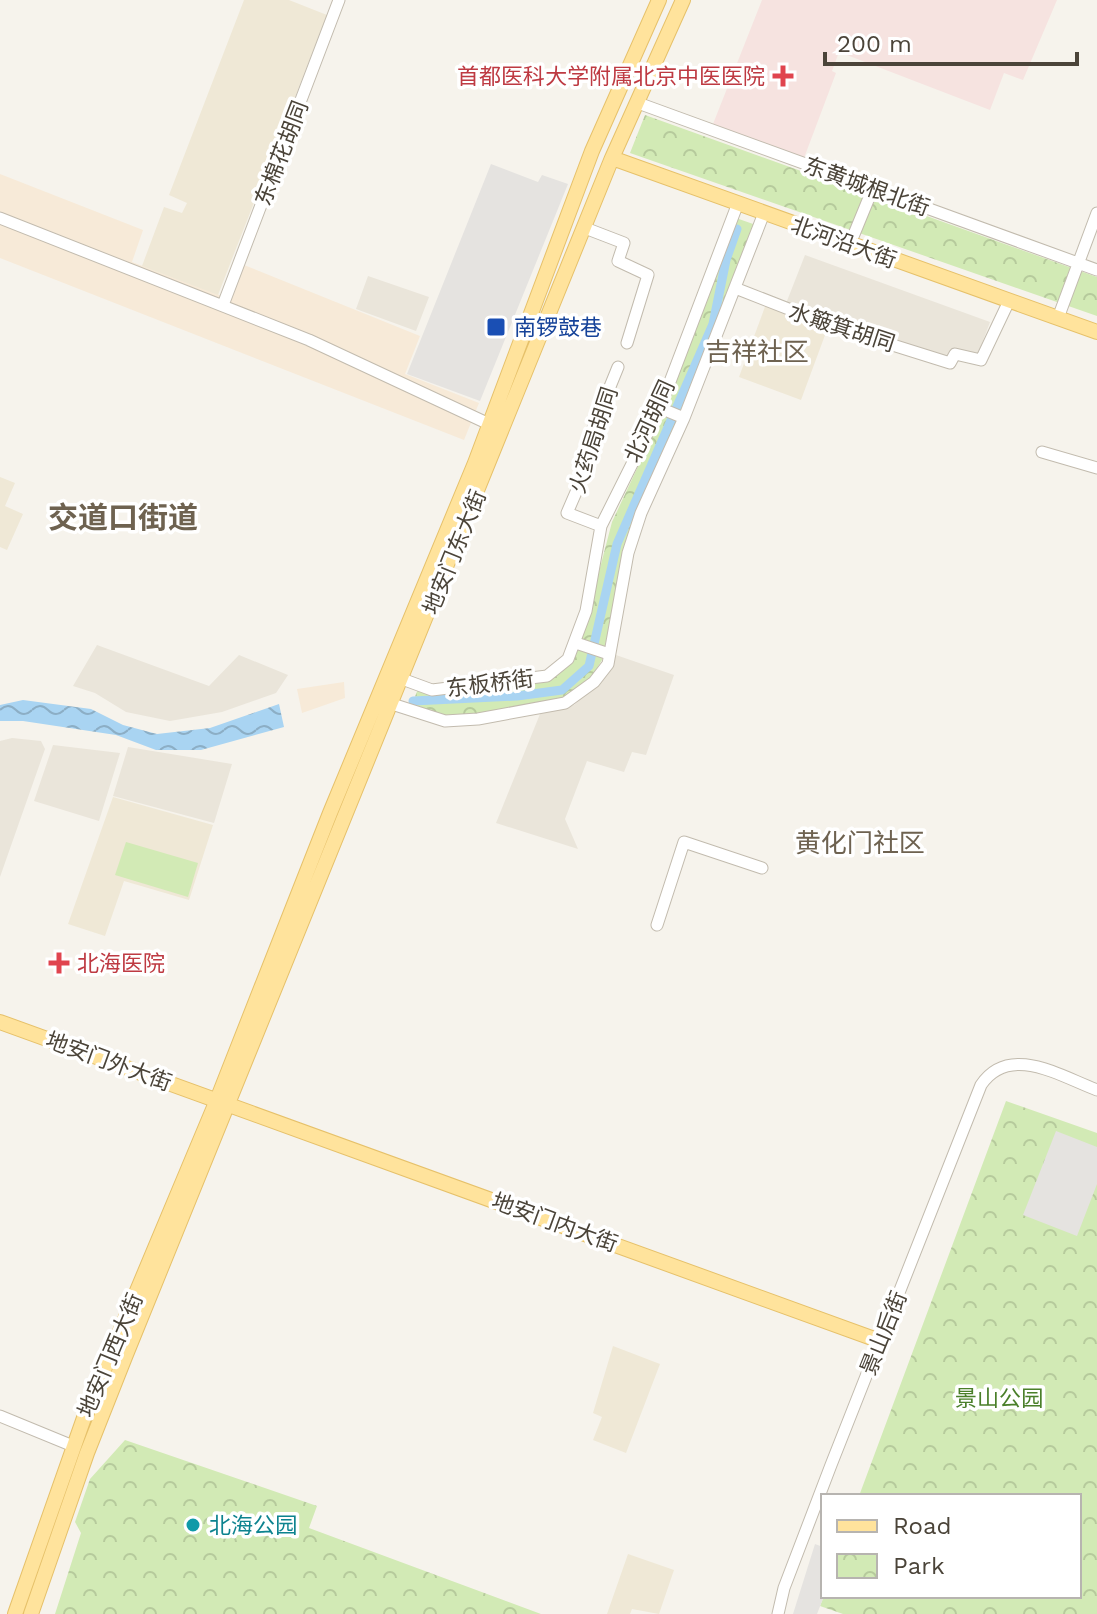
<svg xmlns="http://www.w3.org/2000/svg" width="1097" height="1614" font-family="'Work Sans','Noto Sans SC',sans-serif">
<defs>
<pattern id="park-crowns" width="20" height="18" patternUnits="userSpaceOnUse" patternTransform="scale(2)"><rect width="20" height="18" fill="#d2eab5"/><path d="M2 6a3 3 0 1 1 6 0M12 15a3 3 0 1 1 6 0" fill="none" stroke="#b6ca9c"/></pattern>
<pattern id="water-waves" width="16" height="10" patternUnits="userSpaceOnUse" patternTransform="scale(2)"><rect width="16" height="10" fill="#a9d4f2"/><path d="M0 5q4-4 8 0t8 0" fill="none" stroke="#8caec5"/></pattern>
</defs>
<rect width="100%" height="100%" fill="#f6f3ec"/>
<path fill="#eae5da" d="M805,255l185,67 -12,32 -33,5 -95,-37 -12,3 -53,-19z
M368,276l61,21 -13,34 -60,-22z
M97,645l112,41 30,-31 49,20 -12,18 -54,19 -52,9 -44,-9 -31,-19 -22,-7z
M613,654l61,21 -28,80 -14,-3 -8,20 -37,-11 -22,58 13,30 -82,-26 44,-109 34,-9 16,-14z
M12,738l29,3 4,8 -45,128v-136z
M53,745l67,8 -21,68 -65,-20z
M128,747l104,17 -18,59 -101,-27z"/>
<path fill="#f7ead8" d="M0,174l143,56 -11,32 98,37 14,-34 176,71 -15,38 74,29 -15,37 -464,-182z
M344,682l1,16 -43,15 -5,-24z"/>
<path fill="#efe8d6" d="M244,0h45l38,15 -109,280 -76,-29 22,-59 18,6 5,-10 -18,-8z
M766,304l62,23 -27,73 -62,-23z
M0,477l15,6 -10,23 18,8 -16,36 -7,-3z
M113,797l100,28 -24,75 -65,-19 -19,55 -37,-12z
M613,1346l47,18 -34,89 -33,-13 9,-23 -9,-4z
M628,1554l46,16 -15,44 -27,-5 -2,5h-23z"/>
<path fill="#f6e3e0" d="M762,0h295l-34,80 -19,-7 -14,37 -151,-58 -7,19 4,2 -32,85 -91,-34z"/>
<path fill="url(#park-crowns)" d="M645,115l452,162v39l-467,-163z
M736,218l20,7 -139,364 -15,71 -13,21 -19,19 -23,7 -100,9 -35,-12 6,-15 137,-15 28,-41 29,-111 44,-94z
M1006,1101l91,32v481h-254l-23,-8 4,-10h255v-100h-220z
M125,1440l192,66 -8,22 232,86h-486l26,-81 -6,-11 15,-43z"/>
<path fill="#d2eab5" d="M126,842l72,21 -10,34 -73,-22z"/>
<path fill="#e5e3e0" d="M491,164l47,18 4,-7 26,9 -88,217 -73,-27z
M1056,1131l41,16v37l-20,52 -54,-21z
M815,1544l8,3 1,49 -7,18h-24z"/>
<path fill="url(#water-waves)" d="M23,700l68,9 32,16 34,9 53,-6 69,-24 5,23 -83,23h-45l-40,-15 -93,-14h-23v-16z"/>
<g fill="none" stroke-linecap="round" stroke-linejoin="round">
<path stroke="#a9d4f2" stroke-width="9" d="M413,701l104,-5 45,-6 27,-24 28,-122 96,-220 13,-64 11,-31"/>
<defs>
<path id="minor" d="M638,103l459,167
M0,218l309,122 180,84
M585,228l39,15 -6,18 30,14 -21,68
M850,244l23,-56
M735,288l97,38 118,37 5,-9 26,6 28,-59
M223,305l116,-305
M1058,318l39,-105
M660,408l24,10
M1042,452l55,16
M601,526l-34,-13 16,-37 4,-33 31,-76
M576,643l33,11
M402,679l30,11 115,-14 21,-17 18,-48 15,-85 59,-118 78,-205
M392,704l53,17 33,-2 87,-16 29,-21 14,-18 20,-111 13,-40 43,-95 80,-205
M657,925l27,-83 78,26
M0,1416l73,30
M778,1614l6,-26 47,-123 150,-380c28,-42 79,-9 116,5"/>
<path id="major" d="M612,158l485,174
M0,1022l880,319
M15,1614l70,-199 132,-315 113,-287 145,-350 117,-312 67,-151
M31,1614l56,-161 38,-96 487,-1199 71,-158"/>
</defs>
<use href="#minor" stroke="#c2bbae" stroke-width="13"/>
<use href="#major" stroke="#e6c16a" stroke-width="16"/>
<use href="#minor" stroke="#fff" stroke-width="11"/>
<use href="#major" stroke="#ffe39c" stroke-width="14"/>
</g>
<g fill="#e0444e" stroke="#fff" stroke-width="3">
<path d="M779 64h8v8h8v8h-8v8h-8v-8h-8v-8h8z"/>
<path d="M55 951h8v8h8v8h-8v8h-8v-8h-8v-8h8z"/>
</g>
<rect fill="#1a4fb4" stroke="#fff" stroke-width="3" x="486" y="317" width="20" height="20" rx="4"/>
<circle fill="#0f9aa8" stroke="#fff" stroke-width="3" cx="193" cy="1525" r="8"/>
<g text-anchor="middle" stroke-width="7" stroke-linejoin="round" paint-order="stroke">
<g font-size="22" fill="#be3a42" stroke="#fff" text-anchor="end">
<text x="765" y="84">首都医科大学附属北京中医医院</text>
<text x="77" y="971" text-anchor="start">北海医院</text>
</g>
<g font-size="22" fill="#4b4439" stroke="#fff">
<text transform="translate(281 153) rotate(-69)" y="8">东棉花胡同</text>
<text transform="translate(867 186) rotate(20)" y="8">东黄城根北街</text>
<text transform="translate(844 242) rotate(20)" y="8">北河沿大街</text>
<text transform="translate(842 327) rotate(18)" y="8">水簸箕胡同</text>
<text transform="translate(649 421) rotate(-65)" y="8">北河胡同</text>
<text transform="translate(593 440) rotate(-72)" y="8">火药局胡同</text>
<text transform="translate(454 552) rotate(-68)" y="8">地安门东大街</text>
<text transform="translate(490 683) rotate(-7)" y="8">东板桥街</text>
<text transform="translate(109 1061) rotate(20)" y="8">地安门外大街</text>
<text transform="translate(555 1222) rotate(20)" y="8">地安门内大街</text>
<text transform="translate(883 1333) rotate(-68)" y="8">景山后街</text>
<text transform="translate(110 1355) rotate(-67)" y="8">地安门西大街</text>
</g>
<g font-size="22" fill="#164399" stroke="#fff" text-anchor="start">
<text x="514" y="335">南锣鼓巷</text>
</g>
<g font-size="22" fill="#4a7f2a" stroke="#fff">
<text x="999" y="1406">景山公园</text>
</g>
<g font-size="22" fill="#0d838f" stroke="#fff" text-anchor="start">
<text x="209" y="1533">北海公园</text>
</g>
<g font-size="26" fill="#6e6250" stroke="#fff">
<text x="757" y="361">吉祥社区</text>
<text x="860" y="852">黄化门社区</text>
</g>
<g font-size="30" font-weight="bold" fill="#6e6250" stroke="#fff">
<text x="123" y="528">交道口街道</text>
</g>
</g>
<rect x="821" y="1494" width="260" height="104" fill="#ffffff" stroke="#b7b4b0" stroke-width="2"/>
<rect x="837" y="1520" width="40" height="12" fill="#ffe39c" stroke="#b7b4b0" stroke-width="2"/>
<text x="893" y="1534" font-size="24" fill="#4b4439">Road</text>
<rect x="837" y="1554" width="40" height="24" fill="url(#park-crowns)" stroke="#b7b4b0" stroke-width="2"/>
<text x="893" y="1574" font-size="24" fill="#4b4439">Park</text>
<path d="M825 52v12h252v-12" fill="none" stroke="#4b4439" stroke-width="4"/>
<text x="837" y="52" font-size="24" fill="#4b4439" stroke="#ffffff" stroke-width="6" paint-order="stroke">200 m</text>
</svg>
